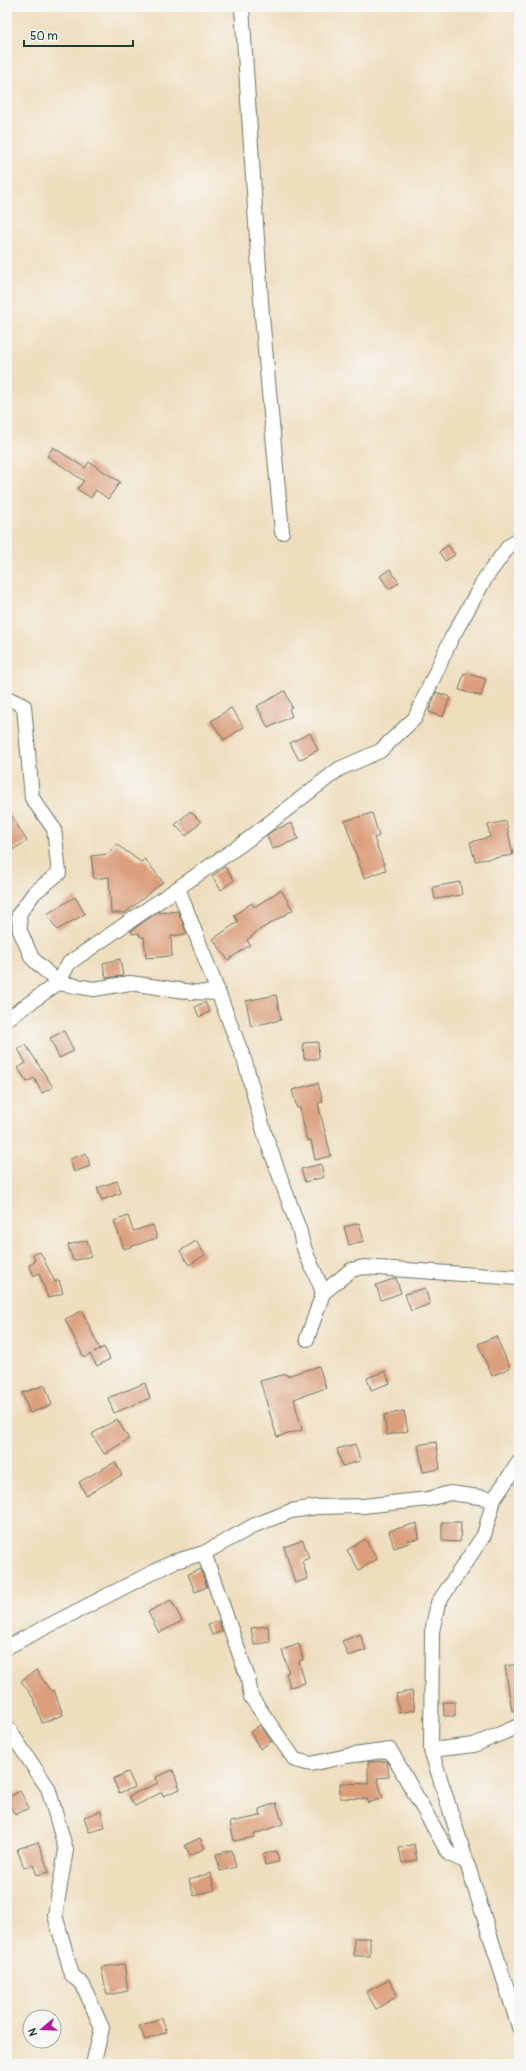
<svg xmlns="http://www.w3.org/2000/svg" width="526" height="2071" font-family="Pangolin,sans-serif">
<rect width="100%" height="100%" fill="#f6f6f2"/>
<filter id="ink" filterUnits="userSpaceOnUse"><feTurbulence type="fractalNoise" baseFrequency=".025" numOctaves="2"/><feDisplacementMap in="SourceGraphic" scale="8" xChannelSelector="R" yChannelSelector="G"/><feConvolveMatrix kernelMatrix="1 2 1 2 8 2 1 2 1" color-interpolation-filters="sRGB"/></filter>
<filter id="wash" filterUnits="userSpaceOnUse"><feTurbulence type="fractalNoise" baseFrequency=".012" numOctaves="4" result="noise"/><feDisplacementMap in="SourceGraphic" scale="16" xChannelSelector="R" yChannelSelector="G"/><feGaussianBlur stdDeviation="0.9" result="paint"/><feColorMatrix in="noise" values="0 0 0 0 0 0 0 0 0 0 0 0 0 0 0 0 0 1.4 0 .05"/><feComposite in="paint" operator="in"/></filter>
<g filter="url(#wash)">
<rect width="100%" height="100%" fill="#efdebe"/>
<g id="blocks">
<path fill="#dc9f7c" d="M53,447l32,21 4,-6 31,20 -12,17 -12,-9 -5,8 -14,-9 7,-8 -37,-25z
M448,545l7,10 -10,6 -6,-9z
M390,569l9,14 -10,6 -9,-13z
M464,673l22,6 -5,17 -22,-6z
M285,691l7,16 -3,2 3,7 -24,12 -11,-22z
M436,692l14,5 -7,20 -14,-5z
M231,708l13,19 -20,13 -13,-19z
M310,733l8,17 -19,10 -9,-17z
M7,809l20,32 -15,9 -5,-9z
M190,811l11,11 -15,14 -11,-11z
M372,813l7,23 -5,2 12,32 -22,8 -19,-57z
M506,821l7,34 -38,6 -5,-19 20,-5 -2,-12z
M292,823l6,16 -26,10 -5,-14 9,-6z
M116,844l25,18 4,-3 18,23 -38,31h-14l-2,-36 -15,2 -3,-23 17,-2z
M225,867l9,13 -13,10 -9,-14z
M460,882l2,13 -27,4 -2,-12z
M281,890l12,20 -32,19 -14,11 3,5 -22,15 -15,-21 25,-17 -4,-7 18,-12 2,4z
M75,897l10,17 -28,16 -10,-16z
M159,911v2l19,-2 9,23 -16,2 1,20 -26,2 -2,-21h-4l-1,-4 -7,1 -1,-3z
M120,959l3,17 -17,2 -3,-15z
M276,995l5,25 -30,6 -5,-25z
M205,1002l5,10 -11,5 -4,-10z
M64,1031l10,20 -15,7 -9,-20z
M318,1042l1,17h-15l-1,-16z
M26,1045l27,42 -11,6 -8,-15 -7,4 -9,-14 8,-5 -8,-14z
M318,1083l5,19 -5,1 13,53 -16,4 -4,-20 -4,1 -7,-33h-3l-5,-18z
M86,1153l4,13 -16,6 -4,-13z
M321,1164l3,13 -19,5 -4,-13z
M117,1181l4,12 -19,7 -5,-12z
M128,1216l5,15 20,-6 4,13 -33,11 -10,-28z
M359,1223l5,18 -15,4 -5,-18z
M87,1240l4,16 -18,5 -5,-16z
M196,1241l9,14 -16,10 -9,-14z
M40,1252l15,30 4,-2 4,13 -15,5 -9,-25 -5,3 -5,-11 6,-3 -2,-8z
M396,1278l5,15 -20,7 -5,-15z
M425,1288l5,16 -19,7 -6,-17z
M82,1311l18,38 -6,3 10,-5 6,12 -13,7 -7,-12 -6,4 -19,-39z
M496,1336l14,32 -18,8 -14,-32z
M319,1366l7,22 -32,11 8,31 -25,7 -17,-56 26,-7 1,2z
M385,1371l5,12 -19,7 -4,-12z
M145,1383l5,15 -36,15 -6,-15z
M45,1385l7,20 -22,8 -8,-20z
M404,1411l4,20 -21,4 -3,-20z
M117,1419l12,20 -25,15 -12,-20z
M436,1442l4,27 -17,3 -5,-27z
M355,1444l5,17 -18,5 -5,-17z
M115,1462l7,13 -36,20 -7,-13z
M442,1522h19l-1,20 -18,-1z
M417,1523l2,16 -11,1 1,3 -15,5 -5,-17z
M365,1539l12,20 -18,11 -12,-20z
M303,1540l6,18 -7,3 6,18 -13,4 -11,-36z
M201,1569l6,18 -12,5 -7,-18z
M171,1600l11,21 -23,12 -11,-21z
M219,1621l3,10 -10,4 -4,-10z
M268,1626l2,16 -16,3 -3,-17z
M360,1634l6,16 -18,6 -6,-15z
M299,1644l4,16 -4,1 6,22 -15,4 -4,-14 3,-1 -7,-22z
M519,1664v47h-7l-7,-45z
M36,1670l15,21 3,-1 9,25 -21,8 -8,-24 -13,-18z
M412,1691l3,19 -16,3 -3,-19z
M443,1702h12v14h-11z
M260,1725l12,16 -12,8 -10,-17z
M387,1761l2,16 -12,1 6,20 -15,5 -1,-4 -27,-1v-15l28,1v-22z
M173,1770l7,19 -17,7 -1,-4 -27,14 -6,-10 29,-13 -2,-6z
M128,1772l7,15 -16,6 -6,-14z
M20,1791l9,17 -14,7 -8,-14v-3z
M276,1803l7,21 -29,10v3l-20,4 -4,-19 31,-6 -2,-7z
M101,1811l4,17 -16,4 -5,-15z
M200,1838l5,10 -15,8 -5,-11z
M38,1842l11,30 -12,3 -4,-10 -9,3 -7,-19z
M414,1844l3,16 -15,3 -3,-15z
M232,1850l4,17 -16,4 -4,-17z
M277,1851l2,11 -14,3 -2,-11z
M210,1873l5,17 -21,6 -5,-16z
M354,1938h16v18h-16z
M124,1964l4,27 -21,4 -6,-28z
M389,1980l9,16 -22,13 -10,-17z
M161,2018l6,14 -22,8 -6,-14z"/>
</g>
</g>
<g filter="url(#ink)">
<use href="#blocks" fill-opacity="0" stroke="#687564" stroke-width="1"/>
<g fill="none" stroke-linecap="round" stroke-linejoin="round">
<defs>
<path id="minor" d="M242,7l20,309 20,216
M7,698l17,8 8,92 22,31 5,44 -25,20 -15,21 1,17 12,27 26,25 36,6 36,-6 62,9 26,1
M178,888l67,174 20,73 35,97c3,22 16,39 23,61
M7,1019l51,-36 11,-20 173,-119 97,-75 41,-18 35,-33 36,-79 35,-62 23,-31 10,-6
M307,1339l16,-46 28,-23 13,-3 155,11
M494,1499l-10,36 -46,68 -6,29 -1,118 88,277
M204,1553l44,125 3,19 44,63 16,4 36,-8 43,-6 59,104 18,8
M7,1647l166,-85 31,-9 51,-28 36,-14 25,-4 47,-1 65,-7 22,-6 44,6 25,-37
M7,1727l41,61 18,62 -11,65 17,60 11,10 19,43 -9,36
M431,1750l43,-5 45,-19"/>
</defs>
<use href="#minor" stroke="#687564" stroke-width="16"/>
<use href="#minor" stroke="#fff" stroke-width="14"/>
</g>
</g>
<rect width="526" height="2071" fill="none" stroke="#f6f6f2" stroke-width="24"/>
<g transform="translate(42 2029) rotate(251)"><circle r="19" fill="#f6f6f2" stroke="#a0aca6"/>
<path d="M0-3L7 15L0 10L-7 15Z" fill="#b5179e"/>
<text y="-6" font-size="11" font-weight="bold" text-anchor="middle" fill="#1f3d34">N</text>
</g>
<path d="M24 40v6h109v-6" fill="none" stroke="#1f3d34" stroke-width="2"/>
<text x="30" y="40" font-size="12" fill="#1f3d34" stroke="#f6f6f2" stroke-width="3" paint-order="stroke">50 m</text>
</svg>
